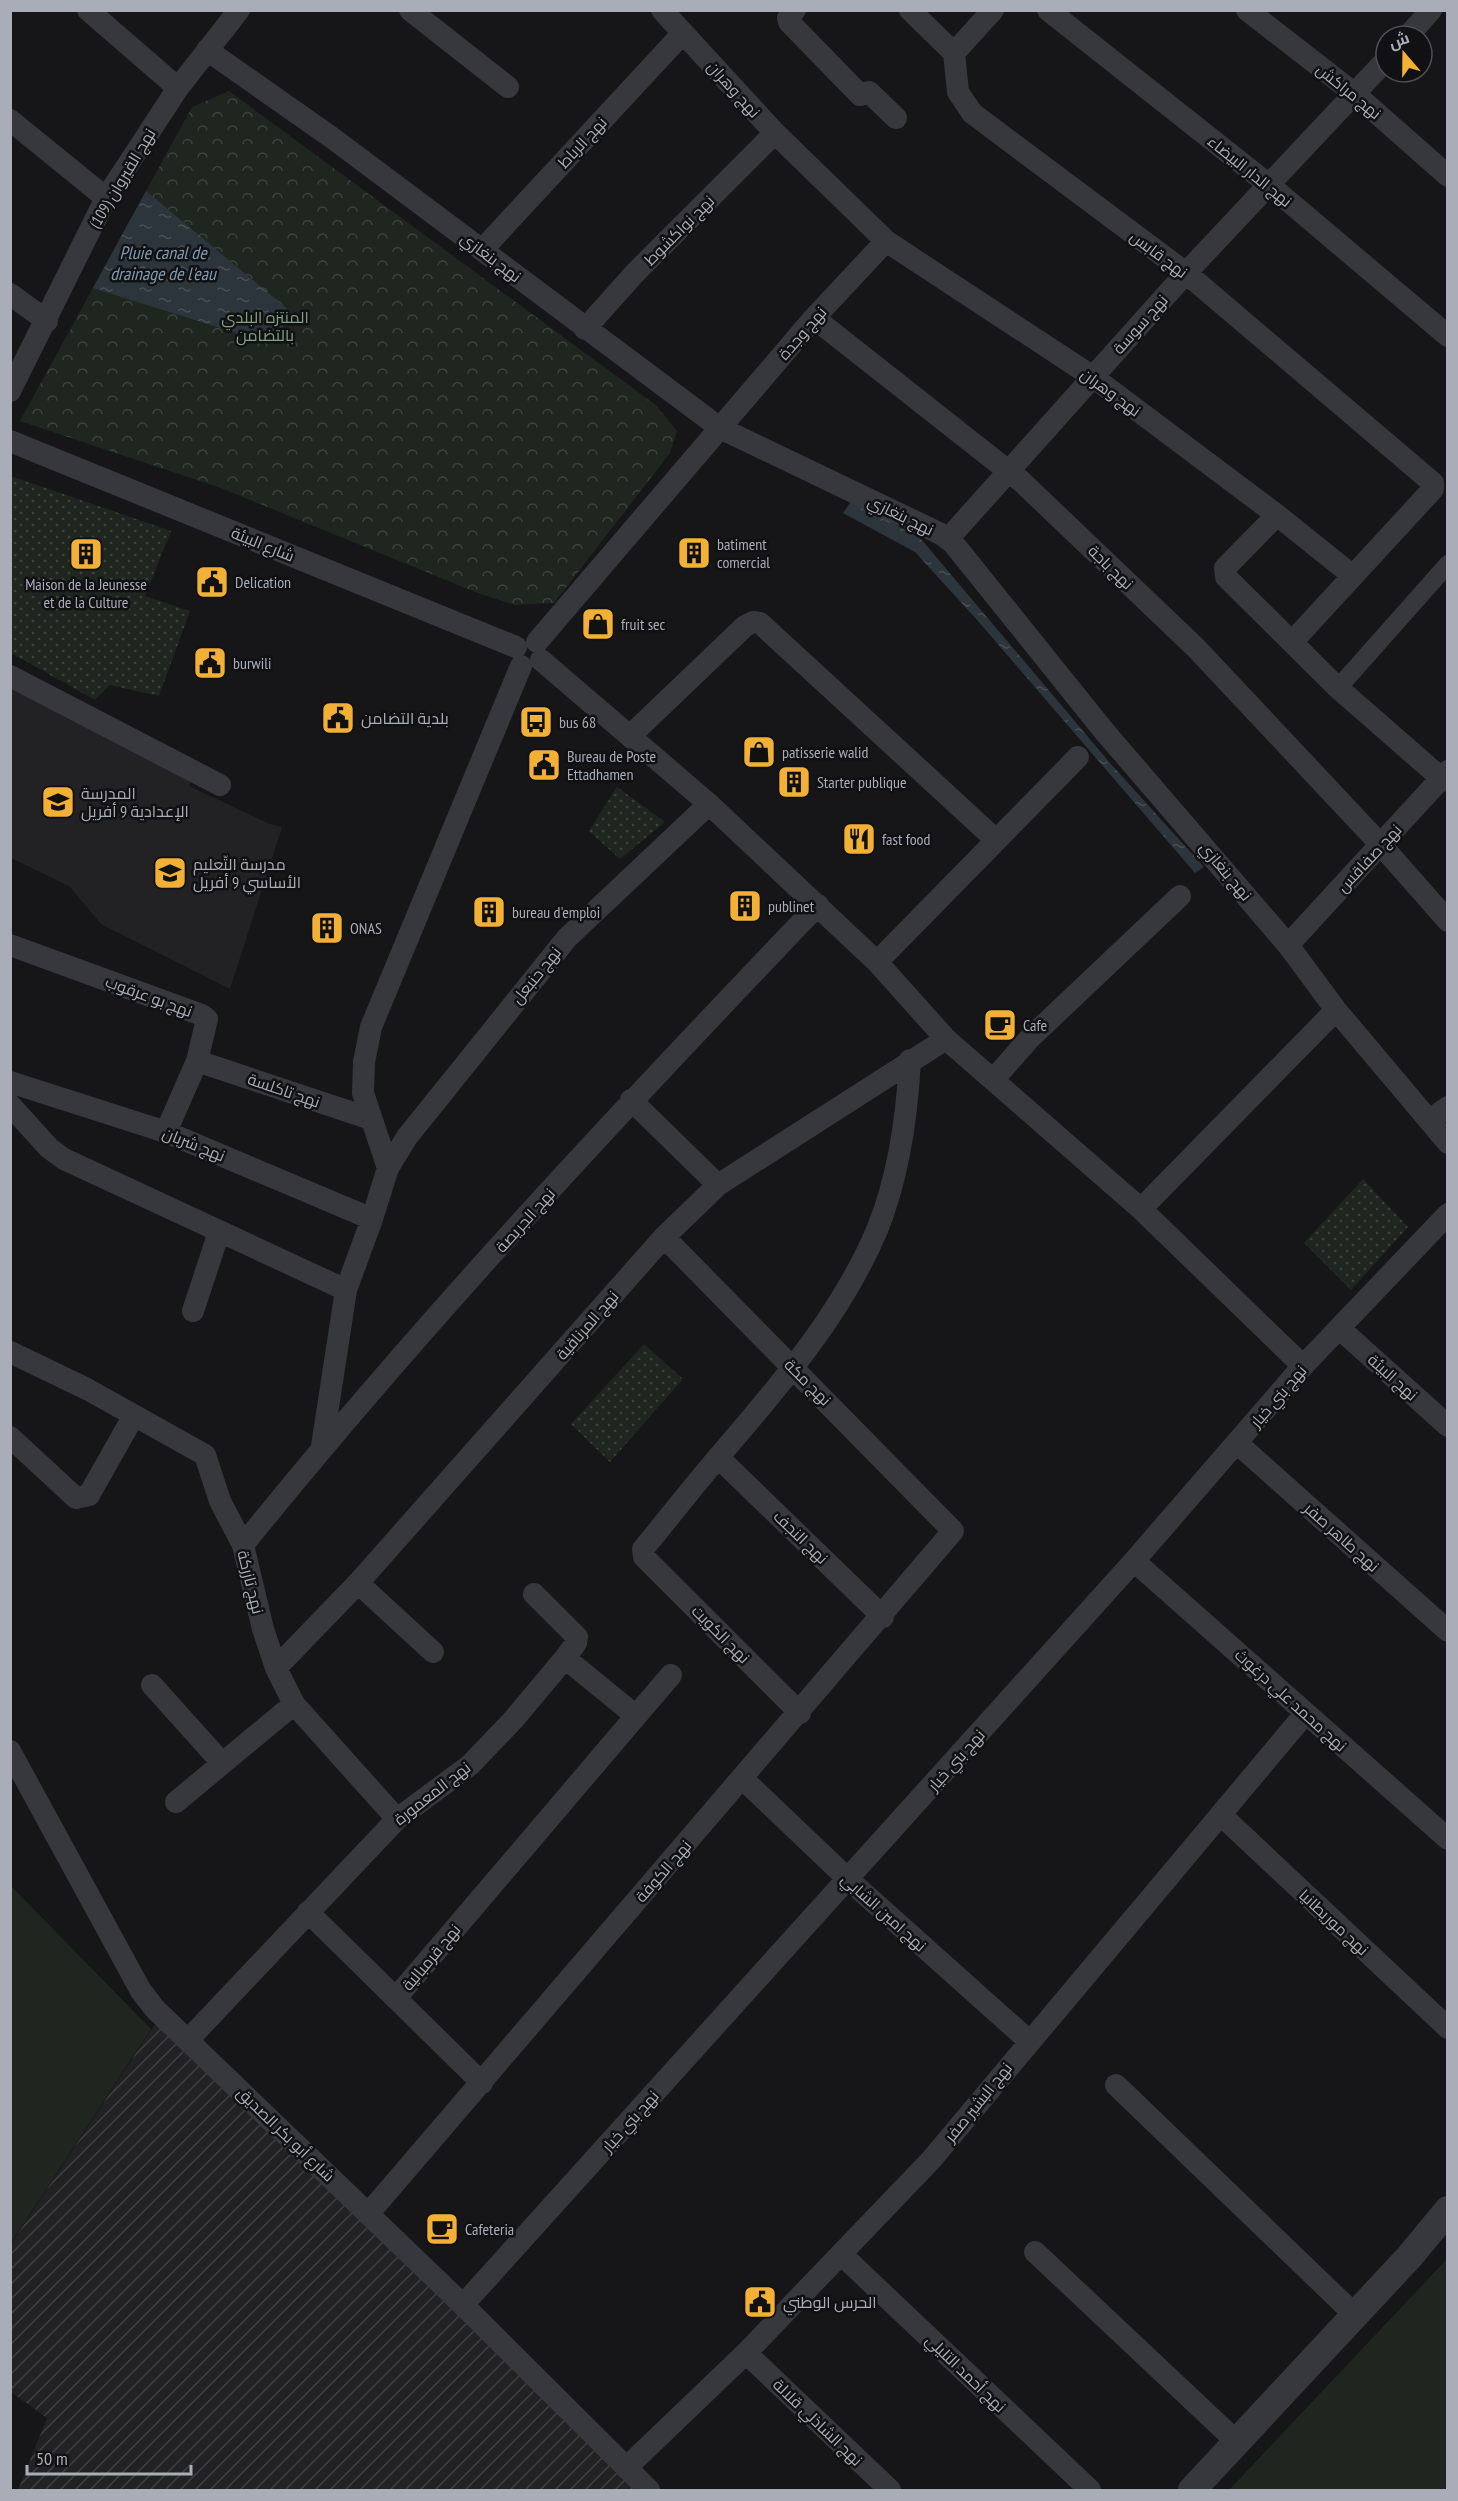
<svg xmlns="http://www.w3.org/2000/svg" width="1458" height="2501" font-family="'PT Sans Narrow',Cairo,sans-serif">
<defs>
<pattern id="industrial-furrows" width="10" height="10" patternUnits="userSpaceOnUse" patternTransform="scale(1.5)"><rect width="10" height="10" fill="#222225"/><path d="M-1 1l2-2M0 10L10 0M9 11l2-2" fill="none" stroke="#3f3f43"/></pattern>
<pattern id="forest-crowns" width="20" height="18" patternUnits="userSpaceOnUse" patternTransform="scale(1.5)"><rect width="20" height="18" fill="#1e261f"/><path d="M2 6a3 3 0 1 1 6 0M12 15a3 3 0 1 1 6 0" fill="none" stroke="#3c433d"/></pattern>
<pattern id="garden-dots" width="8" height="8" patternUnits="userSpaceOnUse" patternTransform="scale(1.5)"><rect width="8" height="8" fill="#1e261f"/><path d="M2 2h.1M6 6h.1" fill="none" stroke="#3c433d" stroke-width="1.8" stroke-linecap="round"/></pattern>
<pattern id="water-ripples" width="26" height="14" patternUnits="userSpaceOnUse" patternTransform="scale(1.5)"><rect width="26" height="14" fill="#2c353c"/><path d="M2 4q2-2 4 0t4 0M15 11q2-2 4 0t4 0" fill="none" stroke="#485056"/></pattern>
</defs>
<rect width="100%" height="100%" fill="#161618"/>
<path fill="#222225" d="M10,685l184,89 -5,12 81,38 12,3 -52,162 -129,-65 -32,-38 -58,-28z"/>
<path fill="url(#industrial-furrows)" d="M157,2021l487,469h-626l29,-72 -36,-26v-148z"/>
<path fill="#1e261f" d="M11,1886l140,143 -140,214z
M1447,2259v231h-218z"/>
<path fill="url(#forest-crowns)" d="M229,91l428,315 20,25 -7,22 -116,150 -39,2 -40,-13 -254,-104 -201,-67 172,-314z"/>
<path fill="url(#garden-dots)" d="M11,476l160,55 -26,65 45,15 -31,85 -49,-11 -15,15 -84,-47z
M617,787l48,35 -45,37 -31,-28z
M1363,1179l45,48 -57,63 -47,-47z
M644,1344l39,35 -73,83 -39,-38z"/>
<path fill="url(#water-ripples)" d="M146,191l145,121 -12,23 -27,3 -159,-50z
M852,500l69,39 189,224 94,104 -9,6 -217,-252 -63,-69 -72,-39z"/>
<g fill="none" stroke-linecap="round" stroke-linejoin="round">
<path stroke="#37383d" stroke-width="18" d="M1338,688l110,-124"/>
<path stroke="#37383d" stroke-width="22" d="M88,10l90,78
M410,10l98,77
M662,10l113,123 111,108 207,136 184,138 -52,53 1,9 112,111 103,90 7,3
M795,10l-7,8 1,4 71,73 9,-3 27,26
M910,10l44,43 4,39 14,21 214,160 247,210v6l-140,152
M1048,10l220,174 180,152
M1247,10l108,84 93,82
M1408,36l23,-26
M207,50l124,87 389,291 221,106 12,9 151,188 184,214 48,65 112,133
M954,53l39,-43
M10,120l96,78
M482,250l201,-217
M10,294l37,27
M814,318l207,163 175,167 185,197 67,76
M585,329l50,-56 140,-140
M10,391l96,-193 72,-110 61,-78
M10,441l506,206
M1277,515l76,61
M948,539l238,-266 200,-213
M537,642l277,-324 72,-77
M541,660l168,144 168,158 69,77 195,170 162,157
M10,676l210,109
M631,735l114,-109 8,-4 7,1 236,217
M10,945l192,70 5,4 -10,42 -31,71
M1288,945l160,-174
M877,962l201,-205
M197,1061l174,58
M993,1080l37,-42 150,-142
M10,1082l156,50 206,87
M631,1100l87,85
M10,1105l39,43 15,11 282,131
M1430,1120l18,-13
M388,1168l19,-31 160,-199 142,-134
M1141,1209l195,-199
M193,1311l26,-79
M1339,1328l109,98
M10,1352l77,37 118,66 15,46 23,44 20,84 13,39 18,36 103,115
M10,1437l66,61 13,-3 44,-78
M1237,1443l211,188
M322,1446l24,-156 26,-71 16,-51 -25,-75 1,-31 7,-35 150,-361
M718,1457l165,160
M243,1545c180,-223 377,-433 575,-640
M1134,1561l314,278
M358,1583l75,69
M565,1658l71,58
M276,1668l82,-85 306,-346 54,-52 228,-146
M671,1675l-275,323 240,-282z
M152,1685l70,78
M800,1713l-156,-156 -1,-8c26,-31 51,-64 78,-95 59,-69 120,-139 156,-224 22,-54 30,-112 33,-170
M10,1751l131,240 14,18 308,296 186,185
M743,1779l106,101 180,161
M176,1802l118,-98
M1221,1815l227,213
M308,1912l174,171
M188,2040l209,-221 73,-54 44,-46 51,-61 11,-15 1,-6 -43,-43
M1116,2085l239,230
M369,2213l584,-682 -289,-294
M1035,2252l202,190
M842,2255l248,235
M463,2305l671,-744 169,-195 145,-152
M746,2353l144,137
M626,2468l120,-115 185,-193 374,-446"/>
<path stroke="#37383d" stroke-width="28" d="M1192,2490l218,-234 38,-46"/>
</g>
<defs>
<symbol id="building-square" viewBox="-11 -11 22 22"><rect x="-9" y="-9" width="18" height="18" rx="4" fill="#f2b134" stroke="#111113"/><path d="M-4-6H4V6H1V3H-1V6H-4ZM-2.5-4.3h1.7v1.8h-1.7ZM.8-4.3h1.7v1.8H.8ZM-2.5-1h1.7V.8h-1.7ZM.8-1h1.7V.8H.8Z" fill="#111"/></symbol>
<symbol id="civic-square" viewBox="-11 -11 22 22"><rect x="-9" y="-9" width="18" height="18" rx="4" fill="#f2b134" stroke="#111113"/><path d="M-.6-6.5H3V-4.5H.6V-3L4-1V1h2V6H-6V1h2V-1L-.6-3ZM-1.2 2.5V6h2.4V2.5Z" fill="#111"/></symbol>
<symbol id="shop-square" viewBox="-11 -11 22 22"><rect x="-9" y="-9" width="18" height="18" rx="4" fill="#f2b134" stroke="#111113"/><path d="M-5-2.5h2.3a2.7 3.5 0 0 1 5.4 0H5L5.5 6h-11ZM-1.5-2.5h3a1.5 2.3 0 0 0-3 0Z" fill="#111"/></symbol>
<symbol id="bus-square" viewBox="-11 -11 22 22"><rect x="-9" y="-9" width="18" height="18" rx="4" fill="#f2b134" stroke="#111113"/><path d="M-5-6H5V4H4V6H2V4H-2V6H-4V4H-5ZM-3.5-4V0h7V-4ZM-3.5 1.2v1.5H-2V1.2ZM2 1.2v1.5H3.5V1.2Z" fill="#111"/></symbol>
<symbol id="school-square" viewBox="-11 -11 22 22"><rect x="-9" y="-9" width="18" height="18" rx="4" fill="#f2b134" stroke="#111113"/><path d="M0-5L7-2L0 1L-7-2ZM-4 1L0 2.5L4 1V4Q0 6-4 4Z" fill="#111"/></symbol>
<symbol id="restaurant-square" viewBox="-11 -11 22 22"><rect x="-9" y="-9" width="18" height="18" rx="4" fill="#f2b134" stroke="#111113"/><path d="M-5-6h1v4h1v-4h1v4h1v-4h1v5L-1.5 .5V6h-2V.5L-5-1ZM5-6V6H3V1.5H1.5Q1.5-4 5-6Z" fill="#111"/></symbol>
<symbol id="cafe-square" viewBox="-11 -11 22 22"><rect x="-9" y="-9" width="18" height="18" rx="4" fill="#f2b134" stroke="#111113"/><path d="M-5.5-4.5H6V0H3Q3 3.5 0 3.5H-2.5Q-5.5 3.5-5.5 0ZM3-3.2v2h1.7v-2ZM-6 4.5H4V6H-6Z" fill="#111"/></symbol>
</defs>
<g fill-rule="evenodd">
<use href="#building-square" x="675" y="534" width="38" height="38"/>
<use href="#building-square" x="67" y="535" width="38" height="38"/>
<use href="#civic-square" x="193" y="563" width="38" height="38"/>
<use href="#shop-square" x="579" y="605" width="38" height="38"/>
<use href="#civic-square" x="191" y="644" width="38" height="38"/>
<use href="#civic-square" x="319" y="699" width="38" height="38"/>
<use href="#bus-square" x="517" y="703" width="38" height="38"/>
<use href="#shop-square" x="740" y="733" width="38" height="38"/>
<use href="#civic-square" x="525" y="746" width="38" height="38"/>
<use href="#building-square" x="775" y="763" width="38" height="38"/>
<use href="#school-square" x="39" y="783" width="38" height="38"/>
<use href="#restaurant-square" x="840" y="820" width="38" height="38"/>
<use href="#school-square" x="151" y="854" width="38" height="38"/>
<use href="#building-square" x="726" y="887" width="38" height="38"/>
<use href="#building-square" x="470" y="893" width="38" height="38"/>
<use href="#building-square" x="308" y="909" width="38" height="38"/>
<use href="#cafe-square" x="981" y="1006" width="38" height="38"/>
<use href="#cafe-square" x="423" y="2210" width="38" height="38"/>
<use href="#civic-square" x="741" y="2283" width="38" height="38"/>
</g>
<g text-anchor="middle" stroke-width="5" stroke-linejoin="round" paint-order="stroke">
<g font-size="16" fill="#a8adb8" stroke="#111113">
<text transform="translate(734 89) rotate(48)" y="6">نهج وهران</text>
<text transform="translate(1349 91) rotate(39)" y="6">نهج مراكش</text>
<text transform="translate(582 142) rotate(-47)" y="6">نهج الرباط</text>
<text transform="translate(1250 171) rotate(39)" y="6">نهج الدار البيضاء</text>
<text transform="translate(122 178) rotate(-59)" y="6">نهج القيروان (109)</text>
<text transform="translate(679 230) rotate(-45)" y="6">نهج نواكشوط</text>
<text transform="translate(1159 254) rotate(37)" y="6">نهج قابس</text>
<text transform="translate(491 257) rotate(37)" y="6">نهج بنغازي</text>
<text transform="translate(1140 324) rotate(-48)" y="6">نهج سوسة</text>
<text transform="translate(802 333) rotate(-49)" y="6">نهج وجدة</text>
<text transform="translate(1111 392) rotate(36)" y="6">نهج وهران</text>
<text transform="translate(901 515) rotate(26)" y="6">نهج بنغازي</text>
<text transform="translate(263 544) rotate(22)" y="6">شارع البيئة</text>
<text transform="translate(1111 567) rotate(44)" y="6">نهج باجة</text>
<text transform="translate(1369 858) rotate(-47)" y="6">نهج صفاقس</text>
<text transform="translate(1226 871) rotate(50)" y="6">نهج بنغازي</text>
<text transform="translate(536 975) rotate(-51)" y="6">نهج حنبعل</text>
<text transform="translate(149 996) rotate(20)" y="6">نهج بو عرقوب</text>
<text transform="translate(284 1090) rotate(19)" y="6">نهج تاكلسة</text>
<text transform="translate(194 1144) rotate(22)" y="6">نهج شربان</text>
<text transform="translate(525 1220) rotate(-48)" y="6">نهج الجريصة</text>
<text transform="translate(587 1325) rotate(-49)" y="6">نهج المرناقية</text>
<text transform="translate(1393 1377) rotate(42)" y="6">نهج البيئة</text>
<text transform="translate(808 1382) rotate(45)" y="6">نهج مكة</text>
<text transform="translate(1278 1396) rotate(-49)" y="6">نهج بني خيار</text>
<text transform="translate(801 1537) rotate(44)" y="6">نهج النجف</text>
<text transform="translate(1342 1537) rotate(42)" y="6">نهج طاهر صفر</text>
<text transform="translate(251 1582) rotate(76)" y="6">نهج تازركة</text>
<text transform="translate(721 1634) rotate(45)" y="6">نهج الكويت</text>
<text transform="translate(1291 1700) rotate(42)" y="6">نهج محمد علي درغوث</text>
<text transform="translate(956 1760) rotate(-48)" y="6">نهج بني خيار</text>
<text transform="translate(432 1793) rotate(-38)" y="6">نهج المعمورة</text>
<text transform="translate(663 1871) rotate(-49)" y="6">نهج الكوفة</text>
<text transform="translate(884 1912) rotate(42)" y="6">نهج امين الشابي</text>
<text transform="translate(1334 1922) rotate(43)" y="6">نهج موريطانيا</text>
<text transform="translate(431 1957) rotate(-50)" y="6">نهج قرمبالية</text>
<text transform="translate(978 2102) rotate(-51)" y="6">نهج البشير صفر</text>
<text transform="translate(630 2121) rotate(-48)" y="6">نهج بني خيار</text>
<text transform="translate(286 2134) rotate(44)" y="6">شارع أبو بكر الصديق</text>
<text transform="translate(966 2373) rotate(44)" y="6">نهج أحمد التليلي</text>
<text transform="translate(818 2422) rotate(44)" y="6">نهج الشاذلي قلالة</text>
</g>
<g font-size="16" fill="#7fa381" stroke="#111113">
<text x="265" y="323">المنتزه البلدي<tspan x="265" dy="18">بالتضامن</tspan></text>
</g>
<g font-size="16" fill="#a8adb8" stroke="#111113" text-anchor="start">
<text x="717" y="550">batiment<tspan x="717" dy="18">comercial</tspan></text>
<text x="235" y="588">Delication</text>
<text x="86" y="590" text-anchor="middle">Maison de la Jeunesse<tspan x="86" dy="18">et de la Culture</tspan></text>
<text x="621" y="630">fruit sec</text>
<text x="233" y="669">burwili</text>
<text x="361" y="724">بلدية التضامن</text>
<text x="559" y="728">bus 68</text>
<text x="782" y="758">patisserie walid</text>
<text x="567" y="762">Bureau de Poste<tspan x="567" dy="18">Ettadhamen</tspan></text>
<text x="817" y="788">Starter publique</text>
<text x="81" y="799">المدرسة<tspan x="81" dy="18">الإعدادية 9 أفريل</tspan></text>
<text x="882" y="845">fast food</text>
<text x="193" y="870">مدرسة التّعليم<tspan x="193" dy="18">الأساسي 9 أفريل</tspan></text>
<text x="768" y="912">publinet</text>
<text x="512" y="918">bureau d'emploi</text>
<text x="350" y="934">ONAS</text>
<text x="1023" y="1031">Cafe</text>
<text x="465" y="2235">Cafeteria</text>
<text x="783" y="2308">الحرس الوطني</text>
</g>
<g font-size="18" font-style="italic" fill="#7f9bb3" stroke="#111113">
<text x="163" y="259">Pluie canal de<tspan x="163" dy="21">drainage de l'eau</tspan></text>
</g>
</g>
<rect width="1458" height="2501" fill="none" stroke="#a8adb8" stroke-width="24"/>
<g transform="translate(1404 54) rotate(340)"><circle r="28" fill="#111113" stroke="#4d4f55" stroke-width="1.5"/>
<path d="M0-4.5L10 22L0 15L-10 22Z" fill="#f2b134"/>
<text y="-9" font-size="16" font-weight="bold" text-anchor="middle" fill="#a8adb8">ش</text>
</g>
<path d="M27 2465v9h164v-9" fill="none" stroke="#a8adb8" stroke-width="3"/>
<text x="36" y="2465" font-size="18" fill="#a8adb8" stroke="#111113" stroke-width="4.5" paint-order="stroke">50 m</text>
</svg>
